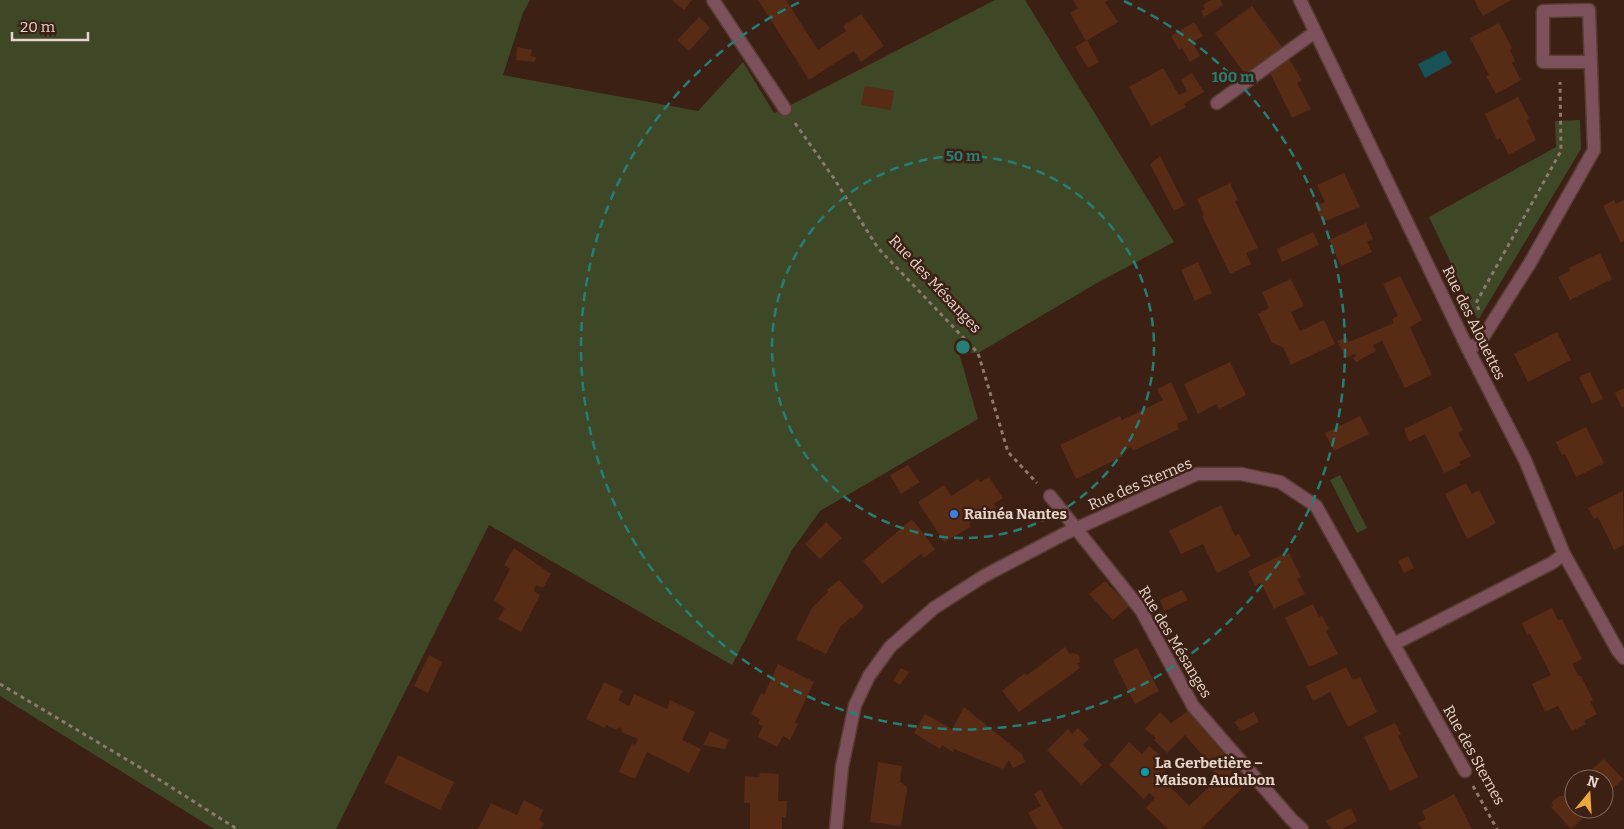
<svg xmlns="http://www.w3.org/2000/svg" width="1624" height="829" font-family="Bitter,serif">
<rect width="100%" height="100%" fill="#3c2013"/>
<path fill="#3e4827" d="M0,0h530l-7,13 -20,62 195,36 45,-49 31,51 11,-5 210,-108h30l149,242 -77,41 -119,70h-19l19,66 -158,92 -28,39 -60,115 -243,-140 -153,304h-122l-214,-133z
M1580,120l1,29 -103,171 -49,-103 127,-70 -1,-26z
M1340,475l27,53 -10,5 -27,-53z"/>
<path fill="#165256" d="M1445,50l7,13 -27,15 -7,-14z"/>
<path fill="#582b15" d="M671,0h21l-8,10z
M758,0h28l32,50 28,-19 -3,-5 18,-12 23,32 -23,16 -7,-11 -45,29z
M1073,0h36l-4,2 13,20 -32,19 -16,-28 8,-5z
M1211,0h9l3,5 -19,12 -3,-6 4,-2 -2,-4z
M1474,0h37l-28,16z
M1252,6l30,41 -37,27 -30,-41z
M699,17l11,11 -21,23 -12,-11z
M1194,22l9,14 -11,6 8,14 -10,6 -8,-14 -3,2 -8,-14z
M1499,23l13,25 -2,2 5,11 -3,2 9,17 -25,14 -10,-18 3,-1 -19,-37z
M1087,40l12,22 -11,6 -13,-21z
M517,47l15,3 -2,6 6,1 -1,5 -19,-2z
M1289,59l13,21 -5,3 14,26 -19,9 -22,-45z
M1163,68l16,27 8,-4 -6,-11 11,-7 12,19 -20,12 2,3 -35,19 -22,-39z
M865,86l29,5 -3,19 -30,-5z
M1518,97l11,21 -2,2 9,20 -27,15 -9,-17 -3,2 -12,-26z
M1160,156l25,49 -11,6 -24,-47z
M1344,173l16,34 -37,15 -8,-16 10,-4 -8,-17z
M1230,183l8,17 -3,1 23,47 -12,5 5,11 -21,10 -28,-58 2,-1 -7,-16z
M1614,200l2,4 8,-4v41l-3,2 -18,-37z
M1366,223l7,16 -6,3 5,10 -31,14 -12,-26z
M1313,232l6,13 -37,17 -5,-13z
M1600,253l12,26 -42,21 -12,-23 12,-6 -1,-3z
M1198,262l14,31 -17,8 -14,-31z
M1400,276l22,44 -12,7 22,48 -27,13 -23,-47 -9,4 3,6 -20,11 -3,-4 3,-2 -2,-2 -8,4 -9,-17 9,-4 3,5 45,-19 -2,-4 6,-3 -15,-32z
M1291,279l13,27 -13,6 9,19 24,-11 11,24 -44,21 -8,-18 -11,-4 -14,-29 11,-6 -7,-16z
M1557,332l14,28 -43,22 -14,-28z
M1230,362l16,33 -27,14 -2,-5 -19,10 -14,-30z
M1590,372l13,27 -11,5 -13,-27z
M1171,382l17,37 -11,5 2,5 -46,22 -2,-4 -10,5 2,4 -47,23 -16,-34 60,-29 2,4 41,-20 -6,-11z
M1624,388v19l-2,1 -7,-15z
M1451,406l12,24 -5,3 13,23 -12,6 2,3 -17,8 -19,-39 -16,8 -5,-13z
M1360,416l9,18 -35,17 -9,-18z
M1586,427l18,36 -28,14 -11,-23 -3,1 -6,-13z
M908,465l12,17 -19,12 -11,-19z
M989,477l14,21 -9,6 2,4 -27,15 2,4 -27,15 -26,-40 26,-17 7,11 27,-17 2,3z
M1466,483l6,11 7,-4 17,33 -29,16 -22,-45z
M1623,491l1,54 -10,5 -16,-33 -4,2 -6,-11z
M1221,505l14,31 4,-2 12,22 -34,17 -14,-29 -22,10 -12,-23z
M912,519l23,30 -11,9 -3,-4 -39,30 -19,-23z
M826,522l16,16 -22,21 -15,-15z
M514,548l37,26 -8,14 -7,-3 -2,6 6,4 -19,37 -23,-13 7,-11 -11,-8 16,-31 -6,-4z
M1289,553l12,24 -4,2 8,15 -31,15 -13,-26 -6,3 -7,-15 36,-17 1,2z
M1408,556l6,12 -10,5 -6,-12z
M839,580l25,27 -11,12 -2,-2 -11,10 -14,27 -30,-15 16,-31 16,-16 -1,-2z
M1105,581l24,25 -16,14 -24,-26z
M1182,590l6,10 -24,11 -4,-11z
M1313,604l6,13 3,-1 7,13 -3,2 12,23 -29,13 -24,-49z
M1552,608l6,12 4,-1 20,40 -10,5 7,12h2l12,24 -3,2 7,12 -13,7 2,3 -14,7 -14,-25 -13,6 -13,-28 19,-9 -21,-41 -3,1 -5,-12z
M1065,647l5,7 3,-1 6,2 1,7 -3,2 3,4 -61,44 -17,-21 23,-18 2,2z
M1137,648l22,43 -24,13 -22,-44z
M429,655l13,7 -14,31 -14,-7z
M778,664l36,18 -19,40 3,2 -8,16 -7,-4 -6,11 -19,-10 5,-11 -5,-2 2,-5 -9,-5 10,-21 3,2z
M1346,667l7,13 7,-3 17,35 -29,15 -18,-35 -17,9 -7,-15z
M901,668l8,4 -9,13 -7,-4z
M604,682l19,9 -5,9 11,6 5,-12 33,15 3,-9 25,12 -13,28 19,9 -12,24 -42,-21 -12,27 -16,-7 13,-29 3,2 3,-6 -17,-7 1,-3 -3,-2 -2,3 -11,-5 -1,3 -19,-9z
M964,707l58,47 3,8 -12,6 -4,-8 -6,9 -49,-20 -1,3 -11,-7 -2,4 -26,-16 11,-19 27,15z
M1188,711l60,71 -47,47h-33l-22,-21 9,-10 -6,-5 -5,6 -35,-34 20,-23 13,12 7,-8 13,11 5,11 -8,8 30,30 29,-28 -15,-19 1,-2 -19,-22 -18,18 -13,-13 2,-2 -11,-9 15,-17 11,11z
M1254,712l5,10 -18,9 -7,-9z
M1395,723l6,11 -3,2 20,41 -28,14 -26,-54z
M1078,728l11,11 -6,6 19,20 -21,20 -34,-35 21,-21 4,5z
M710,731l19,9 -4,9 -22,-4z
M398,755l56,27 -14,28 -56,-27z
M1604,759l19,20 -14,13 3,3 -8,7v-23h-23z
M878,762l24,4 -2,16 7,5v3l-6,36 -31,-4z
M760,773l19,1 -1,27h9l-1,17 -4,-1v12h-32v-26h-6l1,-27 14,1z
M1574,785v24h19l-22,20 -20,-22 2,-1 -1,-4 7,-6h4z
M1041,790l22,39h-26l-9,-16 13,-7 -7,-12z
M1454,794l18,35h-50l-4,-6 8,-4 -4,-8z
M524,800l19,10 -4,10 5,3 -3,6h-63l13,-26 26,12z
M1351,808l6,13 -15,8h-10l-7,-8z"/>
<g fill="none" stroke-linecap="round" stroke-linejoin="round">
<defs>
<path id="minor" d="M713,0l72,109
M1300,0l168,349 57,111 39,94 54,97 6,7
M1217,103l98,-71
M1468,349l12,-7 50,-79 64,-113 -5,-140 -46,1v51h48
M1050,496l91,114 52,96 99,114 10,9
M1394,644l158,-81 12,-9
M836,829l6,-62 13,-62 14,-29 21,-29 44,-39 50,-32 80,-42 133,-60h44l39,8 36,24 149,265"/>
</defs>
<use href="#minor" stroke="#573d31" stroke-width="15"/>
<path stroke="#8f786d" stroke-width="3" stroke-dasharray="4 4" stroke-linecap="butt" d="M795,123l38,54 45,71 100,105 30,99 29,31
M1479,310l-3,-7 85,-152 -1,-69
M0,684l141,84 96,61
M1473,786l24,43"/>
<use href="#minor" stroke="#7d515c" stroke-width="12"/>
</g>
<g fill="none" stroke="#257f77" stroke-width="2.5" stroke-dasharray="9 6">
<circle cx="963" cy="347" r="191"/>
<path d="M1124 1A382 382 0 1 1 802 1"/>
</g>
<circle fill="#3f7fe0" stroke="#3c2013" stroke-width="2" cx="954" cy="514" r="5"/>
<circle fill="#0f9aa8" stroke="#3c2013" stroke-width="2" cx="1145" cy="772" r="5"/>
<g text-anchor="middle" stroke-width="5" stroke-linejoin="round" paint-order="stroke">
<g font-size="15" fill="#e7d4cc" stroke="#3c2013">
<text transform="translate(935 284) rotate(47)" y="5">Rue des Mésanges</text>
<text transform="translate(1474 323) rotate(64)" y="5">Rue des Alouettes</text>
<text transform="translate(1140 484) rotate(-23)" y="5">Rue des Sternes</text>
<text transform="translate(1175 642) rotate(59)" y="5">Rue des Mésanges</text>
<text transform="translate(1474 755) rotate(61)" y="5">Rue des Sternes</text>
</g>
<g font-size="15" font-weight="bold" fill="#e7d4cc" stroke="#3c2013" text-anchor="start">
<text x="964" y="519">Rainéa Nantes</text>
<text x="1155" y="768">La Gerbetière –<tspan x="1155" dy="17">Maison Audubon</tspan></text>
</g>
</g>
<circle cx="963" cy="347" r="8" fill="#257f77" stroke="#3c2013" stroke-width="2.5"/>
<g font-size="15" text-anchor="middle" font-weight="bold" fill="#257f77" stroke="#3c2013" stroke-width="5" stroke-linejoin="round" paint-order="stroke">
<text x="1233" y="82">100 m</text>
<text x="963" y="161">50 m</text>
</g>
<g transform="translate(1589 794) rotate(18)"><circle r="24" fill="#3c2013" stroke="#80685d"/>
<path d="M0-4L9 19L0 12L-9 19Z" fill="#eda83c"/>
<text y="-8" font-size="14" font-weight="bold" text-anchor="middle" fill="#e7d4cc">N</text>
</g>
<path d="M12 32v8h76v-8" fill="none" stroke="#e7d4cc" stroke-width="2.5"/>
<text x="20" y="32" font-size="15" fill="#e7d4cc" stroke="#3c2013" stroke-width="4" paint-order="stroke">20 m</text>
</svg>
